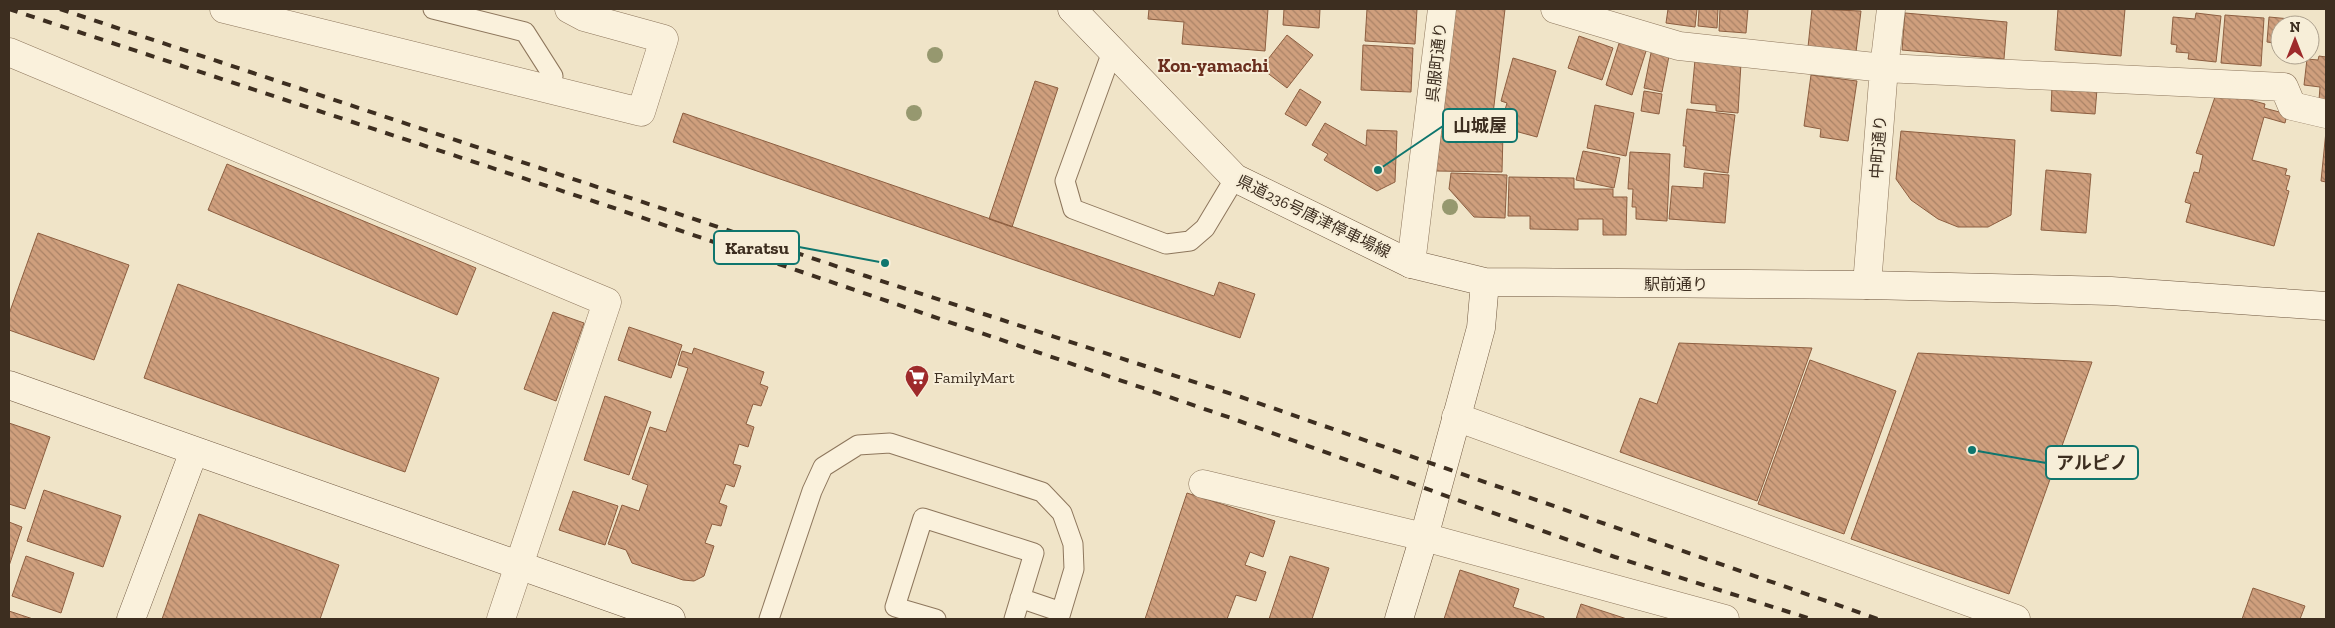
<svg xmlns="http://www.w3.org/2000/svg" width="2335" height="628" font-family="'Zilla Slab','Noto Sans JP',serif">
<defs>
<pattern id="building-back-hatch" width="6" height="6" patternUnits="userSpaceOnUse" patternTransform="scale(1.25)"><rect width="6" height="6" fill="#cf9f7d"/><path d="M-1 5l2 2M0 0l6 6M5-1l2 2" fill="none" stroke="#a98266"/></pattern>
</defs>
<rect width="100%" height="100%" fill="#f0e4c8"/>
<path fill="url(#building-back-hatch)" stroke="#8d5f41" d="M1149,9h119l-3,42 -83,-7 2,-22 -36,-3z
M1284,9h36l-1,19 -36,-3z
M1367,9h50l-2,35 -50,-3z
M1451,9h54l-14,123 -54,-7z
M1668,9h29l-2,18 -29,-4z
M1699,9h19l-1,19 -19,-2z
M1720,9h28l-2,24 -27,-2z
M1812,9l49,2 -5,41 -48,-5z
M2058,9h67l-4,47 -66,-6z
M1905,13l102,9 -3,37 -102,-9z
M2196,13l25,3 -5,46 -28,-3 1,-6 -13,-1 1,-7 -6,-1 2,-27 22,2z
M2225,15l39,3 -3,48 -40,-3z
M2269,17l32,3 -1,5h-20v19l-13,-2z
M1287,35l26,20 -26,33 -26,-20z
M1579,36l34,12 -11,32 -34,-12z
M1621,37l26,11 -15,47 -26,-10z
M1363,45l50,3 -2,44 -50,-2z
M1652,48l18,3 -8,41 -18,-4z
M2319,56l7,1v44l-7,-1 1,-13 -16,-2 3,-26 11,1z
M1513,58l43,13 -19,66 -37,-10 7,-24 -6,-2z
M1695,60l46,3 -3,50 -22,-2v-6l-25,-2z
M1811,75l46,6 -9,60 -28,-4 1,-8 -17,-3z
M1035,81l23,7 -46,139 -23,-8z
M2052,86l45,3 -2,25 -44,-3z
M1300,89l21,13 -15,24 -21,-12z
M1644,91l18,3 -3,20 -18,-3z
M2217,91l48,13 -1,4 23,6 -2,9 -21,-6 -12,43 35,9 -2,6 5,1 -4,14 3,1 -15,55 -88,-24 5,-18 -6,-2 9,-30 5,1 4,-18 -7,-2z
M1595,105l39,8 -8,43 -39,-8z
M1687,109l48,6 -7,58 -44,-6 2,-21h-3z
M683,113l531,183 5,-14 36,12 -15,44 -567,-196z
M1325,123l41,23 1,-16 30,1 -2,51 -18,9 -53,-31 4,-6 -16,-9z
M1437,131l66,2 -1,39 -66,-1z
M1901,131l114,9 -4,75 -23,12h-30l-20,-8 -27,-19 -15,-21z
M2326,131v51l-5,-1z
M1583,151l37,7 -6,30 -38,-8z
M1630,152l40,2 -3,67 -31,-2v-12h-4l1,-18h-5z
M227,164l249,104 -19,47 -249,-105z
M2046,170l45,4 -5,59 -45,-3z
M1451,173l56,2 -2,43 -31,-1 -25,-28z
M1704,173l25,2 -4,48 -56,-4 3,-33 31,2z
M1509,177l65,1v11h39v8h14l-1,38h-23v-16h-25v11l-48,-1v-13h-22z
M38,233l91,32 -35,95 -85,-30v-16z
M178,284l261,94 -34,94 -261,-94z
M553,312l31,11 -28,78 -32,-12z
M629,327l53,18 -11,33 -53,-18z
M1679,343l133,5 -55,153 -137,-49 20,-54 17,6z
M694,348l70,24 -4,12 8,3 -7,19 -8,-2 -7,20 8,3 -6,20 -9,-3 -6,20 8,2 -7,21 -8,-3 -7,19 8,3 -6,20 -9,-2 -7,19 9,3 -10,30 -10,5 -11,-1 -51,-17 -6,-13 -18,-6 14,-39 17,6 9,-26 -16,-6 18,-52 16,5 22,-64 -10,-3 4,-14 10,3z
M1918,353l174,9 -83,232 -158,-55z
M1810,360l86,31 -52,143 -86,-30z
M605,396l46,16 -22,63 -45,-15z
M9,423l41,14 -25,72 -16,-5z
M44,490l77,26 -18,51 -76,-26z
M573,491l45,15 -13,39 -46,-15z
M1187,493l88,28 -12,36 -13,-5 -5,13 21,7 -10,29 -20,-6 -9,24h-82z
M199,514l140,51 -19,54h-158z
M9,522l13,5 -13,39z
M26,556l48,17 -13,40 -49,-17z
M1290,556l39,12 -17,51h-43z
M1460,570l59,19 -6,18 31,10v2h-100z
M2253,588l52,18 -5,13h-58z
M1581,604l46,15h-51z
M9,611l24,8h-24z"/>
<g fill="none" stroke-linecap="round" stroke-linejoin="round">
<defs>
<path id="lane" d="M433,9l92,23 28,44 -3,14
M1113,49l-48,132 8,28 93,35 24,-3 15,-13 30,-50
M1020,598l41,14
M769,619l43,-128 11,-24 35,-22 32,-2 152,49 20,21 11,31 1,25 -15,50
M936,619l-41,-12 28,-89 111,35 -20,66"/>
<path id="street" d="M224,9l417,103 23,-73 -80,-22 -15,-8
M1555,9l124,37 205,22 400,19 8,19 34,8
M9,52l598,250 -106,317
M1411,264l31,-255
M1867,285l17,-217 7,-59
M1456,417l560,202
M1203,484l221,53 301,82"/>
<path id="secondary" d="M1072,9l163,169 176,86 74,18 382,3 244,6 215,15
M9,385l662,234
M131,619l63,-168
M1399,619l25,-82 57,-209 4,-46"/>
</defs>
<use href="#lane" stroke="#8d765c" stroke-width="21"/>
<use href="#street" stroke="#8d765c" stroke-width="29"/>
<use href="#secondary" stroke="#6f573f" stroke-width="29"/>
<use href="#lane" stroke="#faf1dc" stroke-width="19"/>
<use href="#street" stroke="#faf1dc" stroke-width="28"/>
<use href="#secondary" stroke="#faf1dc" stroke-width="28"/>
<path stroke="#3d2e20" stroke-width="4" stroke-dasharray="9 9" stroke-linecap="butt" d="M9,9l602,198 620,211 384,139 196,62
M60,9l806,267 375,121 637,222"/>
</g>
<g fill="#96986f">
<circle cx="935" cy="55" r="8"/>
<circle cx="914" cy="113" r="8"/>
<circle cx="1450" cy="207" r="8"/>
</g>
<defs>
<symbol id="supermarket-pin" viewBox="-11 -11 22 30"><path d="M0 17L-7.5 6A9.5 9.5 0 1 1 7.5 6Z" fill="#9e2a2b" stroke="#f7eed8"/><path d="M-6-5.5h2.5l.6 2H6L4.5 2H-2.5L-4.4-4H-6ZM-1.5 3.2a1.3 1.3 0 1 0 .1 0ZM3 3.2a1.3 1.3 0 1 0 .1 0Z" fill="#fff"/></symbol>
</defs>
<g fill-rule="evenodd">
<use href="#supermarket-pin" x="903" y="363" width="28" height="38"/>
</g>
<g text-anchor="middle" stroke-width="4" stroke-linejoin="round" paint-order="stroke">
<g font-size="16" fill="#3d2e20" stroke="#f7eed8">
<text transform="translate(1436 62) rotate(-84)" y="6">呉服町通り</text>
<text transform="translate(1878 147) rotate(-86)" y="6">中町通り</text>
<text transform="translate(1314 216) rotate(26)" y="6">県道236号唐津停車場線</text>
<text x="1676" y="290">駅前通り</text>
</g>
<g font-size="16" fill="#3d2e20" stroke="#f7eed8" text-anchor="start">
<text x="934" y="383">FamilyMart</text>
</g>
<g font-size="19" font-weight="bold" fill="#6b2e1e" stroke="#f7eed8">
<text x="1213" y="72">Kon-yamachi</text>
</g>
</g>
<path fill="none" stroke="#0f766e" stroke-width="2" d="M1378 170L1443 126M885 263L799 247M1972 450L2046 463"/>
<g fill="#0f766e" stroke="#f7eed8" stroke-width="2">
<circle cx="1378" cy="170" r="5"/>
<circle cx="885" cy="263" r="5"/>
<circle cx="1972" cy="450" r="5"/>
</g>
<g fill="#f7eed8" stroke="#0f766e" stroke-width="2">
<rect x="1443" y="109" width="74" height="33" rx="5"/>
<rect x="714" y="231" width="85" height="33" rx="5"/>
<rect x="2046" y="446" width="92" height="33" rx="5"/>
</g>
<g font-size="18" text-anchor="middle" font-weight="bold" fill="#3d2e20">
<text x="1480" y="132">山城屋</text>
<text x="757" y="254">Karatsu</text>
<text x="2092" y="469">アルピノ</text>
</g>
<rect width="2335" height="628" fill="none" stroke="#3d2e20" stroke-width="20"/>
<g transform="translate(2295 40)"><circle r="24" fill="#f7eed8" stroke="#ada18e"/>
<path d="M0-4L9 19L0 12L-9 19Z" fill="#9e2a2b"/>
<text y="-8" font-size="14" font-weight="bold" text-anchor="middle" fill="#3d2e20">N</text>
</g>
</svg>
